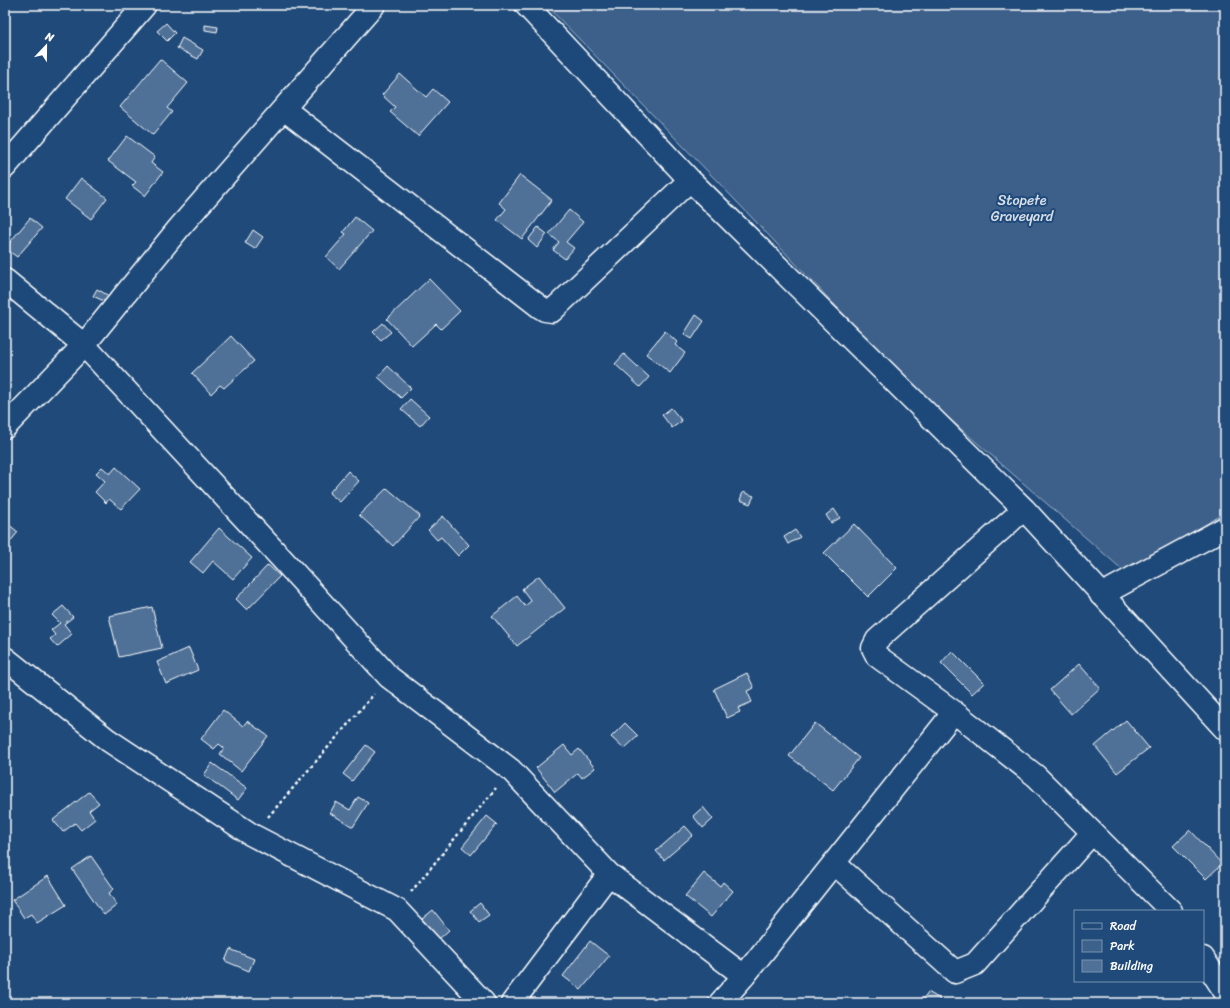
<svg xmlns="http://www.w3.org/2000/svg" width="1230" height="1008" font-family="Sriracha,sans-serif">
<rect width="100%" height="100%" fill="#1f4a7a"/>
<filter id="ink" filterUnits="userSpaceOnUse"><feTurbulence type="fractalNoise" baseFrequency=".025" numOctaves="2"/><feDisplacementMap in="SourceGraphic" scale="8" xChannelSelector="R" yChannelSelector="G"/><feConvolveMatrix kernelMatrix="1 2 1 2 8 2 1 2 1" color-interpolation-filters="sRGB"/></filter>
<g filter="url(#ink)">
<path fill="#3c618b" stroke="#9eb0c5" d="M546,5h679v508l-100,59 -213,-186 -196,-206z"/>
<path fill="#507197" stroke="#fff" d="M166,23l9,10 -8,8 -10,-10z
M205,25l13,2 -1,5 -12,-2z
M182,38l21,12 -5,9 -21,-11z
M160,59l28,24 -21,25 5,4 -19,23 -33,-28z
M400,74l26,23 7,-8 15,13 -30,34 -28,-24 5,-5 -13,-12z
M127,136l28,21 -4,6 12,9 -18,24 -13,-10 4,-4 -28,-21z
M520,175l32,25 -30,39 -25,-19 9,-11 -7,-6z
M81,178l26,20 -16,21 -26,-20z
M569,210l14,12 -17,20 8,6 -9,11 -12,-9 6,-8 -10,-8z
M355,217l17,14 -33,38 -13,-12 20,-23 -3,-2z
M30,218l12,10 -25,29 -12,-9z
M538,227l9,7 -10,14 -9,-8z
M253,230l10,7 -8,12 -10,-6z
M429,279l31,32 -19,18 -5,-5 -24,22 -25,-27z
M97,289l12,7 -3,6 -13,-6z
M696,315l8,6 -12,18 -8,-5z
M383,323l8,9 -10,8 -8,-8z
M665,331l12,11 -2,3 10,8 -15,20 -24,-19z
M231,336l23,25 -30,27 -4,-3 -9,9 -19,-21z
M624,354l25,23 -9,10 -25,-23z
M388,366l23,22 -10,10 -23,-21z
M410,399l19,17 -9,10 -19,-17z
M671,408l11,13 -10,7 -10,-13z
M102,467l8,7 6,-7 24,22 -19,20 -12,-10 -3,4 -11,-11 10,-11 -9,-8z
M348,471l11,10 -19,21 -11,-9z
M387,488l33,28 -27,30 -34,-31z
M743,492l11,4 -4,8 -10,-4z
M834,509l6,9 -9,5 -5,-8z
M443,516l26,29 -11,11 -17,-19 -4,3 -9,-10z
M8,524l10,8 -13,16v-21z
M854,524l43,44 -29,29 -44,-44z
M219,528l33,30 -19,21 -20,-18 -10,12 -13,-11z
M795,530l5,7 -12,7 -4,-7z
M268,565l12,11 -33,34 -11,-11z
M539,576l26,32 -48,38 -25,-30 25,-20 8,10 6,-5 -9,-12z
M63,606l10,11 -9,7 8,10 -15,13 -7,-8 5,-4 -4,-5 9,-7 -8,-8z
M152,607l10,41 -43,9 -10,-41z
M189,648l9,22 -32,14 -9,-22z
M952,651l32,32 -12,11 -31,-31z
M1079,664l21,24 -29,26 -21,-24z
M747,673l7,15 -7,3 5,11 -14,6 2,4 -13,6 -13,-29z
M223,710l20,16 4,-5 21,15 -27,35 -21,-17 4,-6 -5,-4 -5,5 -13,-10z
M1126,720l23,28 -32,25 -22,-27z
M625,723l13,13 -14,13 -13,-12z
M815,723l44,35 -26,32 -44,-34z
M366,745l9,7 -23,29 -9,-7z
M564,745l8,10 7,-6 16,19 -13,10 -4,-5 -23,19 -19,-24z
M212,763l35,25 -9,12 -34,-25z
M89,792l10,11 -10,8 6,8 -14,11 -6,-7 -12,9 -10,-12z
M358,797l10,6 -15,24 -23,-14 6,-11 14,8z
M703,807l10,12 -10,9 -10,-12z
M487,816l10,8 -26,31 -9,-8z
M685,826l8,9 -29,25 -8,-9z
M1190,830l32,34 -16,15 -33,-33z
M91,856l23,33 -5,4 8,12 -13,10 -32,-46z
M704,873l16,13 3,-4 10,9 -22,26 -26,-21z
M48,876l18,29 -29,18 -6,-9 -7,4 -12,-18z
M480,903l9,12 -10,7 -9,-11z
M433,910l16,20 -10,9 -17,-20z
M590,941l19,15 -28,34 -18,-14z
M230,949l24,10 -5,12 -24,-10z
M928,992l12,7 -3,4h-17z"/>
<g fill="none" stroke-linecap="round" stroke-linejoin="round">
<defs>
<path id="minor" d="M526,5l164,175 334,329 201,220
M284,109l256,198 5,3 7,1 138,-131
M5,167l140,-162
M5,280l79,65 198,214 107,118 122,93 98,104 135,102
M5,427l79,-82 95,-117 195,-223
M1024,509l-147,131 -4,8 4,8 77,56 82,64 135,135
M1101,595l124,-67
M5,658l103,82 144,95 145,75 87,93
M834,863l121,109 20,-8 117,-131
M1203,958l22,34
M512,1003l97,-129
M720,1003l24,-27 210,-264"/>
</defs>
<use href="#minor" stroke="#fff" stroke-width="25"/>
<path stroke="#fff" stroke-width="2.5" stroke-dasharray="3 3" stroke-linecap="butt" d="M268,817l106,-123
M411,892l85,-104"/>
<use href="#minor" stroke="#1f4a7a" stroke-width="22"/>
</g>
</g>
<g text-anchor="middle" stroke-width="4" stroke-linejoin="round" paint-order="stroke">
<g font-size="14" fill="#d8dfe8" stroke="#1f4a7a">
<text x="1022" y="205">Stopete<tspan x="1022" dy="16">Graveyard</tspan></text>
</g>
</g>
<rect width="1230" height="1008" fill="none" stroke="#1f4a7a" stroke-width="20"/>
<rect x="10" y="10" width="1210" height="988" fill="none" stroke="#fff" stroke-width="1.5" filter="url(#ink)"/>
<rect x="1074" y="910" width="130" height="72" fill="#1f4a7a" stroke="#7992af"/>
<rect x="1082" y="923" width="20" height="6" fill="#1f4a7a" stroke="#7992af"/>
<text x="1110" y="930" font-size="12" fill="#ffffff">Road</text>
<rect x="1082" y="940" width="20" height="12" fill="#3c618b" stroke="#7992af"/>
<text x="1110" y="950" font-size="12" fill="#ffffff">Park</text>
<rect x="1082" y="960" width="20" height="12" fill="#507197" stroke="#7992af"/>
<text x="1110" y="970" font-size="12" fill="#ffffff">Building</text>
<g transform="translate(46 46) rotate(22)" stroke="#1f4a7a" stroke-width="3" paint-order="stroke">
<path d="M0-3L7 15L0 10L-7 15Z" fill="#ffffff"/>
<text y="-6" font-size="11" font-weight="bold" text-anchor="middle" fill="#ffffff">N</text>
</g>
</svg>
